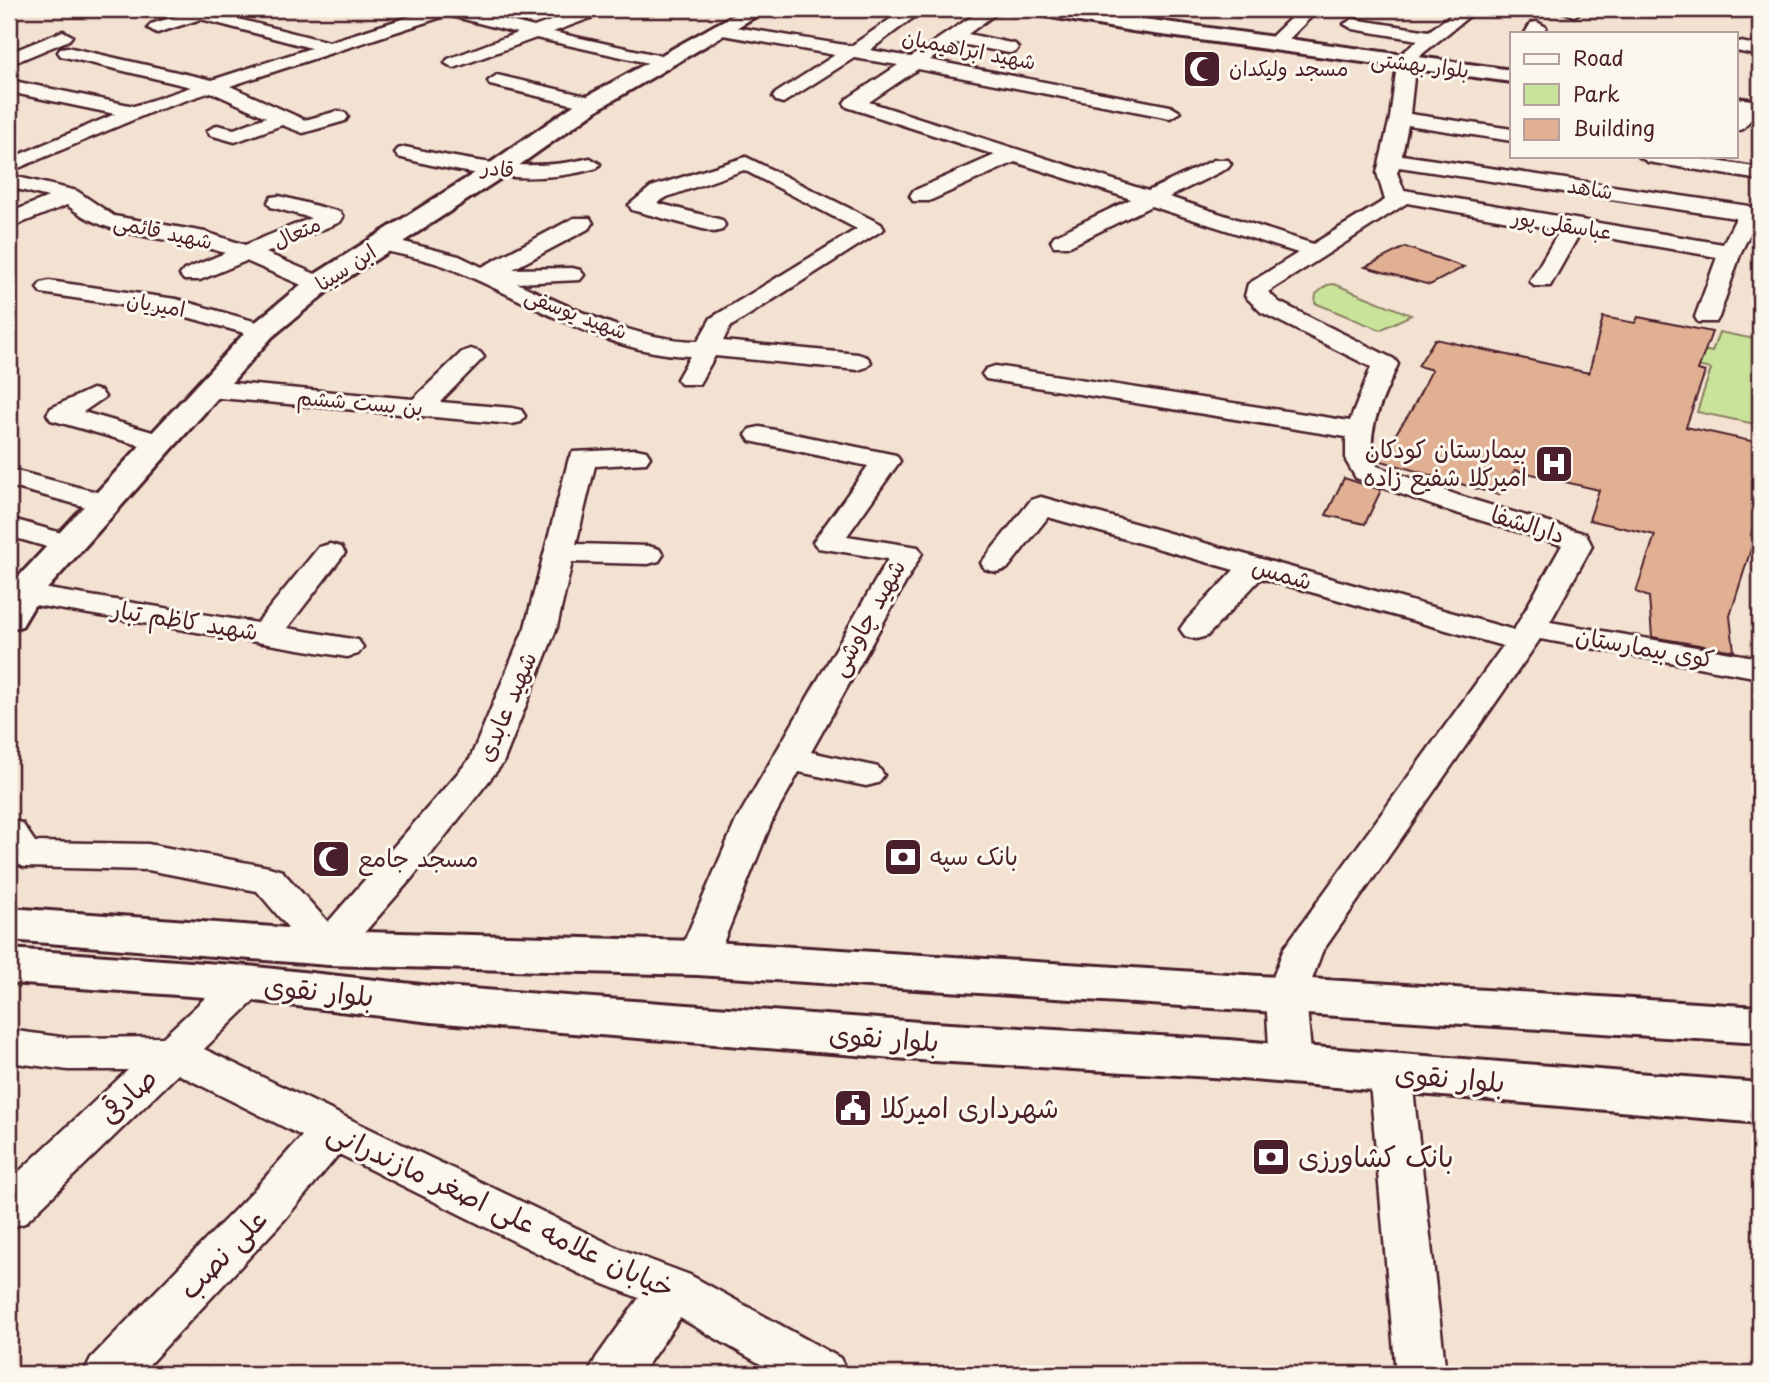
<svg xmlns="http://www.w3.org/2000/svg" width="1769" height="1383" font-family="'Playpen Sans','Playpen Sans Arabic',sans-serif">
<rect width="100%" height="100%" fill="#f3e2d1"/>
<filter id="ink" filterUnits="userSpaceOnUse"><feTurbulence type="fractalNoise" baseFrequency=".0143" numOctaves="2"/><feDisplacementMap in="SourceGraphic" scale="14" xChannelSelector="R" yChannelSelector="G"/><feConvolveMatrix kernelMatrix="1 2 1 2 8 2 1 2 1" color-interpolation-filters="sRGB"/></filter>
<g filter="url(#ink)">
<path fill="#c9e39a" stroke="#8a8162" stroke-width="2" d="M1334,284l77,31 -31,15 -65,-27 1,-9 11,-9z
M1719,332l41,8v85l-63,-13 14,-43 -78,-16 6,-16 73,15z"/>
<path fill="#e1b093" stroke="#4a1f2b" stroke-width="2" d="M1405,247l59,20 -34,18 -65,-18z
M1603,317l32,6 3,-6 74,15 -14,38 7,2 -19,55 74,16v56l-9,36 4,1 -25,80 4,35 -82,-14 -3,-40 -13,-5 19,-57 -66,-15 10,-30 -84,-20 -16,25 -121,-35 33,-49 21,-41 -14,-4 17,-27 154,34z
M1344,478l37,12 -16,34 -39,-9z"/>
<g fill="none" stroke-linecap="round" stroke-linejoin="round">
<defs>
<path id="minor" d="M199,9h24l-5,5 111,28 105,-33h29l71,18 49,-18h23l-2,4 -51,19 109,24 9,5 -9,5 -126,-28 -82,30 -9,-5 3,-4 69,-26 -69,-18 -218,71 75,34 33,-9 7,2 3,4 -3,4 -42,12 -21,-8 -47,17 -25,-7 -3,-4 10,-6 17,4 32,-12 -55,-25 -57,19 -145,61v-13l106,-45 -106,-22v-12l125,26 57,-19 -130,-31 -3,-4 3,-4 6,-1 145,33 99,-32 -110,-29 -44,14 -9,-5 3,-4z
M905,9h20l-55,41 41,7 72,-48h19l-34,25 47,10 3,4 -3,4 -6,1 -53,-10 -26,17 240,46 10,6 -10,6 -252,-49 -49,33 279,89 66,-31h14l3,4 -3,4 -59,29 144,47 72,-44 -8,-27 13,-55 8,-61 20,-17 -65,-11 -9,-5 9,-5 76,12 30,-22h19l-62,50 -6,55 102,15v12l-104,-16 -6,30 347,51 11,7 -19,39 -22,65 -3,5h-18l-3,-5 22,-60 -137,-24 -30,53h-16l-4,-5 30,-51 -153,-27 -139,89 11,10 115,57 4,5c-12,29 -37,72 -21,102l83,30 126,38 6,12 -42,76 210,36v20l-220,-39 -218,313 -16,44 6,68 -6,12 -15,4 -15,-4 -6,-12 -4,-68 18,-48 219,-302 -242,-68 -54,58 -11,3 -11,-3 -5,-7 5,-7 49,-52 -186,-53 -41,52 -11,3 -11,-3 -4,-6 50,-63 10,-3 473,133 48,-85 -122,-37 -84,-30 -10,-17v-24l-360,-58 -4,-5 4,-5 9,-3 355,55 21,-54 -110,-55 -16,-16 3,-12 50,-31 -147,-47 -81,40h-16l-3,-5 3,-5 77,-37 -116,-37 -86,39h-16l-3,-5 3,-5 82,-36 -148,-48 -3,-4 3,-4 51,-34 -44,-7 -71,45 -7,-2 -3,-4 3,-4 59,-38 -118,-21 -9,-5 9,-5 134,22zM1399,167l337,51 -13,26 -319,-54 -7,-17z
M1300,9h19l-34,34h-12l-3,-4 3,-4z
M1556,9h25l2,2 -9,5z
M1724,9h19l-12,7 -6,-1z
M1537,22l9,5 -3,6h-18l6,-10z
M63,31l9,5 -3,4 -60,25v-12z
M1736,41l24,5v10l-24,-5z
M497,75l102,24 3,4 -10,6 -102,-24 -2,-4z
M1751,101l7,2 2,5 -17,21 -7,2v-18l8,-10z
M405,147c63,13 121,27 185,11l10,6 -3,4c-67,19 -132,6 -199,-11l-3,-4 3,-4z
M1638,156h47l75,12v12l-112,-18z
M746,157l135,67 3,5 -154,98 -7,14 135,13 9,3 4,5 -4,5 -9,3 -143,-14 -16,28h-18l-4,-5 13,-23c-89,-2 -167,-60 -246,-90 -22,-8 -46,-12 -68,-17l-3,-5 11,-7 75,19 23,11 92,-49h16l3,5 -3,5 -77,41 59,-1 8,2 4,5 -4,5 -63,3c58,26 116,57 181,58l13,-23 146,-89 -113,-59 -77,27 -10,6 65,17 3,5 -3,5 -8,2 -82,-22 -3,-5 22,-18z
M9,175l68,16 37,25 91,16 40,13 66,-27 -40,-11 -3,-5 3,-5 8,-1 61,16 3,5 -3,5 -74,31 61,26 4,5 -4,5h-16l-65,-28 -46,19h-16l-4,-5 4,-5 41,-17c-53,-18 -114,-12 -158,-48l-58,23v-15l39,-16 -39,-10z
M49,281l127,18 95,27 3,5 -3,5 -9,2 -89,-25 -132,-20 -4,-5 4,-5z
M471,349l9,3 4,5 -44,45 72,6 9,2 4,6 -4,6 -9,2 -303,-27 -9,-2 -4,-6 4,-6 9,-2 204,18 49,-47z
M92,389l9,2 4,6 -22,15 87,25 4,6 -4,6 -10,2 -109,-31 -4,-6 4,-6z
M760,427l136,28 4,6 -53,75 71,11 4,6 -111,199 67,15 6,8 -6,8 -12,3 -67,-14 -27,49 -55,137 -6,10 -14,5 -14,-5 -6,-10 59,-137 152,-262 -70,-11 -5,-6 55,-76 -118,-25 -4,-6 4,-6z
M636,449l10,2 4,6 -4,6 -51,3 -19,78 72,2 11,3 4,6 -4,6 -11,3 -76,-2 -15,65 -54,136 -91,115 -70,80 -14,4 -14,-4 -57,-67 -109,-21 -124,-3 -15,-7v-40l13,3 13,19 113,2 121,23 13,4 46,51 142,-163 55,-132 44,-169 4,-6z
M9,469l106,28 4,6 -4,6 -10,3 -96,-26z
M9,518l70,20 4,6 -4,6 -11,3 -59,-17z
M330,544l11,3 4,6 -58,75 71,12 5,7 -5,7 -11,3 -324,-54 -11,-2 -3,-5 3,-9 11,-2 234,38 62,-76z
M247,968l14,4 6,11 -6,11 -57,55 414,199 72,27 150,83 8,16h-70l-98,-56 -39,56h-53l8,-16 43,-60 -55,-22 -245,-122 -54,65 -145,155h-57l8,-16 162,-167 49,-55 -124,-62 -153,149 -16,5v-47l119,-111h-60l-59,-8v-32l59,8 95,-1 70,-65z
M1390,1055l15,5 6,12 35,302h-50l-27,-302 6,-12z"/>
<path id="major" d="M744,9h24l-168,99 -96,68 -175,114 -57,47 -234,262 -16,27 -13,3 1,-43 242,-261 57,-47 177,-112 98,-68z
M1029,9h43l440,61v12l-380,-51 -93,-16z
M1736,98l24,3v14l-24,-3z
M9,908l319,23 369,10 1063,66v36l-1063,-68 -369,-10 -319,-25z
M9,949l238,17 184,20 502,37 296,17 531,43v40l-531,-45 -296,-17 -502,-39 -184,-22 -238,-17z"/>
</defs>
<use href="#minor" stroke="#4a1f2b" stroke-width="5"/>
<use href="#major" stroke="#4a1f2b" stroke-width="6"/>
<use href="#minor" fill="#fbf7ec" fill-rule="evenodd"/>
<use href="#major" fill="#fbf7ec" fill-rule="evenodd"/>
</g>
</g>
<defs>
<symbol id="mosque-square" viewBox="-11 -11 22 22"><rect x="-9" y="-9" width="18" height="18" rx="4" fill="#4a1f2b" stroke="#fbf7ec"/><path d="M3.5-4.9A6 6 0 1 0 3.5 4.9A5 5 0 1 1 3.5-4.9Z" fill="#fff"/></symbol>
<symbol id="hospital-square" viewBox="-11 -11 22 22"><rect x="-9" y="-9" width="18" height="18" rx="4" fill="#4a1f2b" stroke="#fbf7ec"/><path d="M-5-5h3v3.5h4V-5h3V5h-3V1.5h-4V5h-3Z" fill="#fff"/></symbol>
<symbol id="bank-square" viewBox="-11 -11 22 22"><rect x="-9" y="-9" width="18" height="18" rx="4" fill="#4a1f2b" stroke="#fbf7ec"/><path d="M-6-4H6V4H-6ZM0-2.3a2.3 2.3 0 1 0 0 4.6a2.3 2.3 0 1 0 0-4.6Z" fill="#fff"/></symbol>
<symbol id="civic-square" viewBox="-11 -11 22 22"><rect x="-9" y="-9" width="18" height="18" rx="4" fill="#4a1f2b" stroke="#fbf7ec"/><path d="M-.6-6.5H3V-4.5H.6V-3L4-1V1h2V6H-6V1h2V-1L-.6-3ZM-1.2 2.5V6h2.4V2.5Z" fill="#fff"/></symbol>
</defs>
<g fill-rule="evenodd">
<use href="#mosque-square" x="1180" y="47" width="44" height="44"/>
<use href="#hospital-square" x="1532" y="442" width="44" height="44"/>
<use href="#bank-square" x="881" y="835" width="44" height="44"/>
<use href="#mosque-square" x="309" y="837" width="44" height="44"/>
<use href="#civic-square" x="831" y="1086" width="44" height="44"/>
<use href="#bank-square" x="1249" y="1135" width="44" height="44"/>
</g>
<g text-anchor="middle" stroke-width="6" stroke-linejoin="round" paint-order="stroke">
<g font-size="21" fill="#4a1f2b" stroke="#fbf7ec">
<text transform="translate(969 50) rotate(11)" y="7">شهید ابراهیمیان</text>
<text transform="translate(1420 65) rotate(7)" y="7">بلوار بهشتی</text>
<text transform="translate(498 169) rotate(6)" y="7">قادر</text>
<text transform="translate(1590 189) rotate(9)" y="7">شاهد</text>
<text transform="translate(1562 225) rotate(9)" y="7">عباسقلی پور</text>
<text transform="translate(163 232) rotate(12)" y="7">شهید قائمی</text>
<text transform="translate(297 233) rotate(-24)" y="7">متعال</text>
<text transform="translate(346 268) rotate(-33)" y="7">ابن سینا</text>
<text transform="translate(156 305) rotate(10)" y="7">امیریان</text>
<text transform="translate(576 314) rotate(21)" y="7">شهید یوسفی</text>
<text transform="translate(360 403) rotate(5)" y="7">بن بست ششم</text>
</g>
<g font-size="21" fill="#4a1f2b" stroke="#fbf7ec" text-anchor="start">
<text x="1229" y="76">مسجد ولیکدان</text>
</g>
<g font-size="24" fill="#4a1f2b" stroke="#fbf7ec" text-anchor="start">
<text x="1527" y="458" text-anchor="end">بیمارستان کودکان<tspan x="1527" dy="28">امیرکلا شفیع زاده</tspan></text>
<text x="930" y="865">بانک سپه</text>
<text x="358" y="867">مسجد جامع</text>
</g>
<g font-size="24" fill="#4a1f2b" stroke="#fbf7ec">
<text transform="translate(1528 525) rotate(17)" y="8">دارالشفا</text>
<text transform="translate(1282 574) rotate(16)" y="8">شمس</text>
<text transform="translate(868 618) rotate(-61)" y="8">شهید چاوشی</text>
<text transform="translate(185 621) rotate(9)" y="8">شهید کاظم تبار</text>
<text transform="translate(1645 648) rotate(10)" y="8">کوی بیمارستان</text>
<text transform="translate(507 707) rotate(-67)" y="8">شهید عابدی</text>
</g>
<g font-size="28" fill="#4a1f2b" stroke="#fbf7ec">
<text transform="translate(319 991) rotate(6)" y="10">بلوار نقوی</text>
<text transform="translate(884 1038) rotate(4)" y="10">بلوار نقوی</text>
<text transform="translate(1450 1078) rotate(5)" y="10">بلوار نقوی</text>
<text transform="translate(128 1096) rotate(-43)" y="10">صادقی</text>
<text transform="translate(501 1210) rotate(25)" y="10">خیابان علامه علی اصغر مازندرانی</text>
<text transform="translate(223 1254) rotate(-46)" y="10">علی نصب</text>
</g>
<g font-size="28" fill="#4a1f2b" stroke="#fbf7ec" text-anchor="start">
<text x="880" y="1118">شهرداری امیرکلا</text>
<text x="1298" y="1167">بانک کشاورزی</text>
</g>
</g>
<rect width="1769" height="1383" fill="none" stroke="#fbf7ec" stroke-width="35"/>
<rect x="18" y="18" width="1734" height="1348" fill="none" stroke="#4a1f2b" stroke-width="2.5" filter="url(#ink)"/>
<rect x="1510" y="32" width="228" height="126" fill="#fbf7ec" stroke="#b4a19f" stroke-width="2"/>
<rect x="1524" y="54" width="35" height="10" fill="#fbf7ec" stroke="#b4a19f" stroke-width="2"/>
<text x="1573" y="66" font-size="21" fill="#4a1f2b">Road</text>
<rect x="1524" y="84" width="35" height="21" fill="#c9e39a" stroke="#b4a19f" stroke-width="2"/>
<text x="1573" y="102" font-size="21" fill="#4a1f2b">Park</text>
<rect x="1524" y="119" width="35" height="21" fill="#e1b093" stroke="#b4a19f" stroke-width="2"/>
<text x="1573" y="136" font-size="21" fill="#4a1f2b">Building</text>
</svg>
